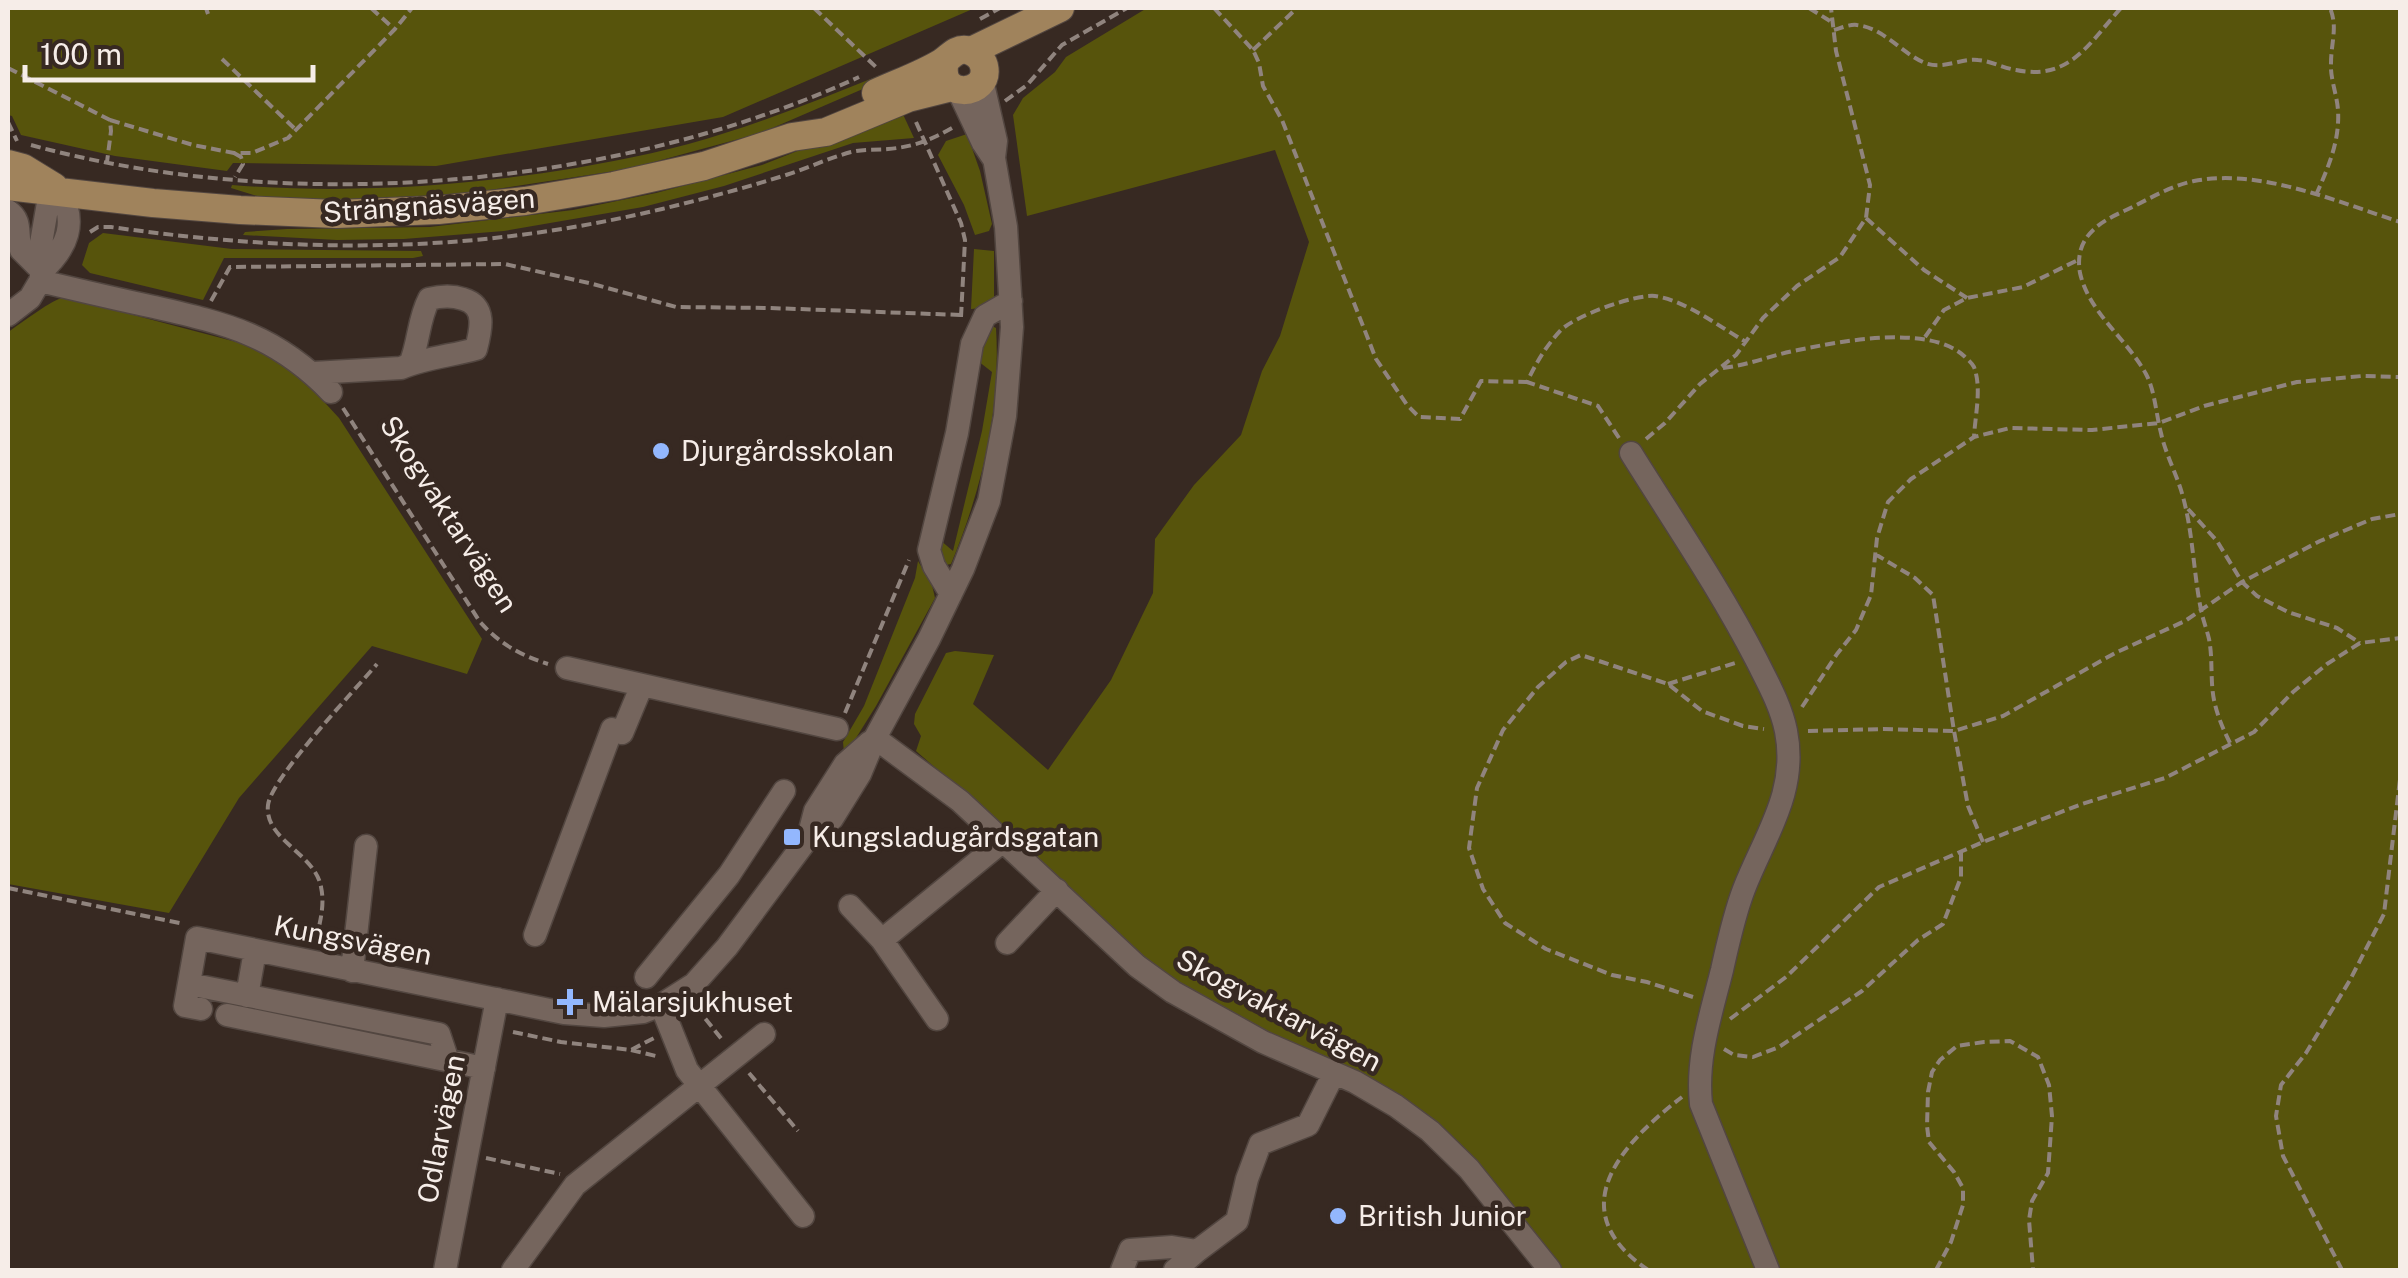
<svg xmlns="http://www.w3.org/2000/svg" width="2408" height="1278" font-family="'Public Sans',sans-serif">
<rect width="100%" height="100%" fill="#372922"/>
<path fill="#57540c" d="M8,8h967l-252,109 -287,49 -203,-3 -6,8 -112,-15 -94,-21 -9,-19 -4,-1z
M1147,8h1253v1262h-840l-91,-111 -129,-95 -93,-42 -86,-50 -97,-87 -52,-51 -96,-83 5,-15 -7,-12 1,-10 31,-61 9,-2 39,4 -21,49 75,66 63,-90 42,-87 2,-54 39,-54 47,-50 21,-64 18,-35 29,-94 -34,-92 -248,66 -14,-101 10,-17 32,-26 11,-15z
M883,74l3,5 -125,54 -133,36 -165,25 -134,6 -62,-1 -36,-11 1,-3c115,9 230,2 344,-17 50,-9 101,-19 149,-35 54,-17 106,-38 158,-59z
M901,110l13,28 -61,5 -129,43 -81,21 -139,24 -100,8 -67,1 -94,-5 2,-3 42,-3 143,-2 143,-17 83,-17 106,-28z
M967,134l13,37 12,53 -3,7 -14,4 -11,-30 -26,-50 8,-14z
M103,233l129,16 189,2 2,5 -10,2h-189l-21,42 -113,-27 -8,-8 7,-22z
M974,249l20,2v46l-12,11 -11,1z
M65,297l179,47c39,17 67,42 95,74l143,221 -15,35 -95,-28 -133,152 -70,115 -161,-29v-552c14,-9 44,-33 57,-35z
M990,325l6,3c5,82 -14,161 -45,236l-5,1 -5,-8 -1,-17 13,11 29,-120 10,-59 -14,-11z
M918,561l14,24 3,13 -59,108 -30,48 -2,-1 -1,-11 21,-36 51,-128z"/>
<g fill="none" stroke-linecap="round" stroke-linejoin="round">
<defs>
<path id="minor" d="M958,90l25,53 10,15
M8,211c15,10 8,24 13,39l21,21
M40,281c38,9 76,18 114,26 74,17 122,28 177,85
M8,315l22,-17 10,-17 2,-10 -2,-22 8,-46 11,-13c19,32 9,57 -17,81
M313,373l88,-5c24,-10 49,-12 75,-19 5,-19 11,-43 -13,-50 -12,-4 -22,-3 -34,0 -11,21 -10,44 -19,65
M1631,453c43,69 89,136 126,208 11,22 24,45 29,70 12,61 -21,104 -42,158 -10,26 -16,54 -22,81 -11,44 -26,88 -21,134l67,166
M951,594l-17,-28 -5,-16 28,-117 15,-89 13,-28 26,-15
M567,668l270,61
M622,733l20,-48
M875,738l85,63 177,165 36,26 90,50 92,40 41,24 34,25 39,38 81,101
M808,838l7,-27 30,-47 25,-22
M850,906l32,34
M535,935l77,-206
M1007,943l50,-53
M352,971l14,-125
M646,977l83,-102 55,-84
M189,984l250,50 9,27
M247,996l8,-45
M661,1005l26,65 116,146
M201,1009l-16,-3 12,-68 367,75 40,3 39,-4 18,-7 33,-21 33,-37 81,-109 24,-19 28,-45 15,-36 54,-99 34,-70 26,-68 16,-85 7,-89 -6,-100 -12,-69 2,-17 -14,-61
M227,1015l257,53
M937,1019l-55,-79 121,-99
M445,1270l52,-271
M513,1270l62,-85 189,-151
M1122,1270l8,-20 42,-3 25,4
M1175,1270l22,-19 40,-30 10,-42 13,-35 48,-19 26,-52"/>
<path id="major" d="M971,51l89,-43
M876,93c22,-10 45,-18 65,-30 9,-5 14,-15 26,-13 8,2 15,8 17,16 7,31 -49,35 -39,-5
M8,164l15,4 31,19
M8,186l145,17 87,7 96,4 102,-4 87,-9 89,-15 90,-20 88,-29 34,-5 82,-34 44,-11"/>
</defs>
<use href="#minor" stroke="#524640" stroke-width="25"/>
<use href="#major" stroke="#524640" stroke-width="30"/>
<path stroke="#90847e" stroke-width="4" stroke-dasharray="10 5" stroke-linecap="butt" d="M206,8l2,6
M371,8l22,20
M814,8l64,61
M1214,8l39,42 6,13 4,23 19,34 94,239 31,46 12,12 41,2 21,-38 46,1
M1809,8l21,13
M980,19l20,-11
M1834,30c7,-2 16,-6 23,-5 27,3 44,28 68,38 19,7 35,-5 53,-3 13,1 25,8 38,10 54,11 73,-27 105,-62
M1253,50l44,-42
M222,59l72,69
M8,68l102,52 1,11 -4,31
M1005,101l22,-16 35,-40 65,-37
M110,120l83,25 41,8h18l36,-15 107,-109 17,-21
M8,122l9,19
M916,122l45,101 4,17 -4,77
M31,145c259,71 584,44 828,-68
M234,153l7,4 2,7 -8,13
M2316,195c12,-27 24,-54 22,-85 -1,-15 -8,-32 -7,-47 0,-20 7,-36 -1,-55
M1866,218l58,52 43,28
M90,232l8,-5h13c191,27 362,27 551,-18 41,-10 83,-21 124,-34 22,-7 43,-17 65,-23 12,-3 25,-2 37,-3 25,-2 43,-9 64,-21
M211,301l19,-34 275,-3 88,20 83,23 94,1 191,7
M1925,337l19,-27 23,-12 56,-11 57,-28
M1723,368c26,-3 49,-13 75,-18 44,-9 131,-26 166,6 3,3 8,7 10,11 8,21 1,49 0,70
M343,408l137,214c20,22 40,33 68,42
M1619,438l-21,-32 -71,-24c9,-19 19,-36 34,-52 14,-14 74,-36 94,-34 32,5 63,30 91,46
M1646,439l19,-16 35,-39 36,-29 27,-37 34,-32 43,-29 26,-39 4,-33 -34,-134 -5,-43
M2188,509l29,32 25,41 15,14 31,16 49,16 23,15
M1875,554l40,24 18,17 21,136 14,75 15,36
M1668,684l67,-21
M1802,707l35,-53 19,-24 15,-35 6,-57 11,-36 23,-23 63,-42 36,-9 82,2 67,-7 45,-17 93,-24 65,-6 38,1
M845,713l64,-153
M1808,731l75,-2 71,2 49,-15 112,-63 70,-32 57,-39 78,-41 52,-22 28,-5
M2230,743c-7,-14 -13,-28 -16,-43 -4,-20 -1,-41 -5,-61 -2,-9 -6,-19 -8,-29 -8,-40 -8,-81 -20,-120 -6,-19 -16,-38 -20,-57 -5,-19 -6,-42 -15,-59 -19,-35 -57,-61 -66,-101 -6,-34 17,-50 44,-62 22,-10 45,-25 70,-30 66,-13 144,21 206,41
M8,888l176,36
M316,940c4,-18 9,-35 5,-53 -6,-34 -57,-47 -53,-82 3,-27 88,-116 109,-141
M1693,997l-46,-15 -35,-7 -66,-26 -41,-26 -22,-34 -14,-41 8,-60 26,-58 35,-43 28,-25 15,-7 87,29 34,27 41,15 21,3
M696,1007l28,35
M1730,1019l56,-42 93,-90 104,-45 99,-38 83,-26 89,-46 39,-40 34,-28 33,-21 40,-5
M513,1032l48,10 70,8 23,-12
M1724,1049l10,6 19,2 26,-10 83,-56 56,-51 25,-16 18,-47v-25
M631,1050l29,7
M749,1073l49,58
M486,1158l74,16
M1648,1270c-88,-60 -27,-126 34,-173
M1936,1270l15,-28 12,-37v-17l-9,-16 -25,-30 -2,-16 1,-34 4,-20 8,-12 17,-14 27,-4 26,-1 28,16 11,28 3,31 -4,57 -16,28 -3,19 4,50
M2342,1270l-59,-114 -7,-40 5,-31 25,-32 44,-73 34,-66 16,-135"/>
<use href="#minor" stroke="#75655d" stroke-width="22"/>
<use href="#major" stroke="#a0835c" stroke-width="28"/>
</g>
<g fill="#93b7fd" stroke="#372922" stroke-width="4">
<circle cx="661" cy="451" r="10"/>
<rect x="782" y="827" width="20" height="20" rx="5"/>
<path d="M565 987h10v10h10v10h-10v10h-10v-10h-10v-10h10z"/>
<circle cx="1338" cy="1216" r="10"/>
</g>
<g text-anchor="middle" stroke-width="9" stroke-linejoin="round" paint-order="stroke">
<g font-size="28" fill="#f6ede8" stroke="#372922">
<text transform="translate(429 205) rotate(-4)" y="10">Strängnäsvägen</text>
<text transform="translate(449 514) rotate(57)" y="10">Skogvaktarvägen</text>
<text transform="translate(353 940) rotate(11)" y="10">Kungsvägen</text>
<text transform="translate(1279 1010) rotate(28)" y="10">Skogvaktarvägen</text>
<text transform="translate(441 1129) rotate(-79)" y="10">Odlarvägen</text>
</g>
<g font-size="28" fill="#f6ede8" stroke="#372922" text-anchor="start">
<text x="681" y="461">Djurgårdsskolan</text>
<text x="812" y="847">Kungsladugårdsgatan</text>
<text x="592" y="1012">Mälarsjukhuset</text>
<text x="1358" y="1226">British Junior</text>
</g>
</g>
<rect width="2408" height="1278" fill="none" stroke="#f6ede8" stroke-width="20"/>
<path d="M25 65v15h288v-15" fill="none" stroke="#f6ede8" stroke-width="5"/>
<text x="40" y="65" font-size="30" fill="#f6ede8" stroke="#372922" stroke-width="8" paint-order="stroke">100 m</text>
</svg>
